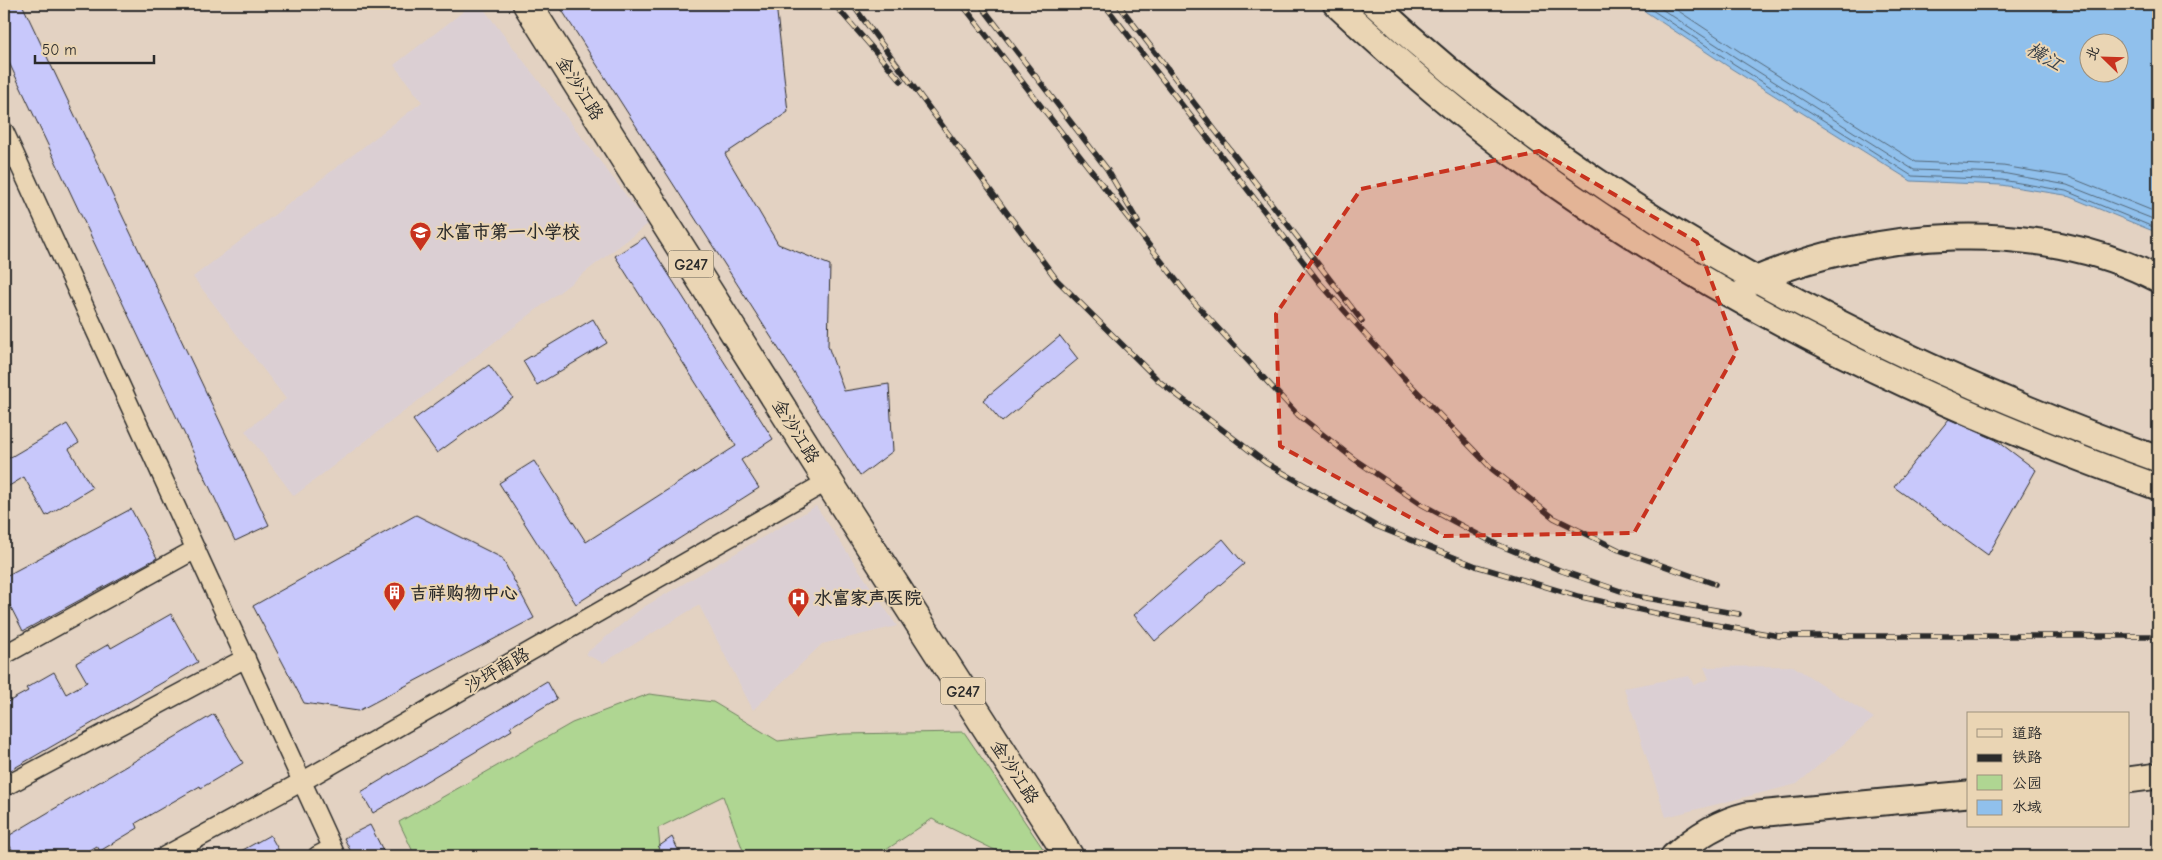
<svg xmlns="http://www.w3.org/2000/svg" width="2162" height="860" font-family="'Comic Neue','LXGW WenKai TC',sans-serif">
<rect width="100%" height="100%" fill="#e3d2c2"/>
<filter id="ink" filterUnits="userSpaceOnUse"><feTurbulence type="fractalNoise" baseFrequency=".02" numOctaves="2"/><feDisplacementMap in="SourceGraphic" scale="10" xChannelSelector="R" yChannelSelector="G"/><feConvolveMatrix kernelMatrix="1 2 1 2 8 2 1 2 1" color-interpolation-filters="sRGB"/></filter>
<g filter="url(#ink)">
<path fill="#dbcfd3" d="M473,4h7l168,220 -354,272 -49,-65 41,-32 -93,-122 229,-175 -28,-37z
M816,506l81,120 -75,18 -69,66 -54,-105 -96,58 -18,-9 57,-46z
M1793,666l81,52 -77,66 -131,33 -42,-129 65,-12 5,9 15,-6 -5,-12z"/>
<path fill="#afd692" stroke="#6d805e" d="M649,694l64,8 65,39 66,-7 120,-2 84,124h-41l-75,-37 -55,37h-132l-22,-60 -65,32 3,28h-246l-16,-34 173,-99z"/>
<path fill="#90c0ec" stroke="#68849f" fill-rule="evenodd" d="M1634,4h524v231l-5,-4 -88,-36 -64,-10 -90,-4 -179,-112zM2090,42h30v30h-30z"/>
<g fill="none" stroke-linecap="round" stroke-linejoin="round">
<path stroke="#536778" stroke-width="1" d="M1643,4l91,60 178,112 90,4 64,11 92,38
M1654,4l84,55 176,111 88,3 65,12 91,36
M1668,4l74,49 174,109 87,4 66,11 89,36"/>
</g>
<path fill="#c8c8fb" stroke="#2b2b2b" d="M4,4h18l247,521 -34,16 -231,-489z
M558,4h218l12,108 -63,42 53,90 52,21 -2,81 16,45 45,-7 4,67 -33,25z
M645,237l128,202 -32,21 18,28 -183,116 -77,-121 35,-22 52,81 150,-96 -121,-190z
M593,319l14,24 -70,42 -14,-24z
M1060,336l18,23 -76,63 -19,-22z
M489,365l24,33 -76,55 -24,-33z
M1949,419l47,21 40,30 -48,85 -94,-68z
M67,424l12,19 -10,6 23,39 -46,28 -22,-39 -20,12v-28z
M131,509l26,49 -134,73 -19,-37v-17z
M416,515l86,43 32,60 -176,93 -54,-8 -51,-97z
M1223,539l21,25 -89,77 -21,-26z
M171,614l27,48 -194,112v-70l24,-13 -2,-3 28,-16 12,22 21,-12 -11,-19 33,-19 2,4z
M547,681l10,18 -47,28 2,3 -139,83 -12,-21z
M214,714l29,49 -42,25 -1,-2 -64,37 2,5 -38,23 -3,-5 -17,10h-64l-11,-18z
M370,825l16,31h-33l-9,-18z
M270,835l12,21h-50z
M672,837l9,19h-19l-4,-9z"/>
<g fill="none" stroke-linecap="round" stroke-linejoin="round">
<defs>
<path id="minor" d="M4,131l332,725
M4,655l192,-106
M4,787l242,-129
M165,856l138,-75 525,-300
M317,856l15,-8"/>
<path id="secondary" d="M1336,4c60,56 122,110 188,158 191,140 412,246 634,325
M1374,4c222,208 499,353 784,455
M1748,283c121,-54 290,-67 410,-4
M2128,780l30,-4
M1674,856c21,-19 45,-34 73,-41l221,-21"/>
<path id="trunk" d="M527,4l301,477 241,375"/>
</defs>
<use href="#minor" stroke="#2b2b2b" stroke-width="21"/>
<use href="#secondary" stroke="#2b2b2b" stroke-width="29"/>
<use href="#trunk" stroke="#2b2b2b" stroke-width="31"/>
<use href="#minor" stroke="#ead5b4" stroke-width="18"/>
<use href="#secondary" stroke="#ead5b4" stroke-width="25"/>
<use href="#trunk" stroke="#ead5b4" stroke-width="28"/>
<defs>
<path id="rail" d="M834,4l67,77
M852,4l205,276 103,102 106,81 110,63 100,40 101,30 110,24 92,16h379
M962,4l228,294 108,117 56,44 67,45 73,39 68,28 73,25 104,18
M980,4l127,165 31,53
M1104,4l215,278 84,95 89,92 62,49 65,32 96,34
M1118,4l244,317"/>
</defs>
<use href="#rail" stroke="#2b2b2b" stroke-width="5.5"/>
<use href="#rail" stroke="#ead5b4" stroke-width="4" stroke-dasharray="11" stroke-linecap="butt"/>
</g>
</g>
<path fill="#c8321e" fill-opacity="0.2" stroke="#c8321e" stroke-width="4" stroke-dasharray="10 6" stroke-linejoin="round" d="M1539,151l158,91 40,109 -103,182 -190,3 -164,-90 -4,-132 85,-125z"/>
<defs>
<symbol id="school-pin" viewBox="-11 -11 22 30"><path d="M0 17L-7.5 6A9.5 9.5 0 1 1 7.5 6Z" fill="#c8321e" stroke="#ead5b4"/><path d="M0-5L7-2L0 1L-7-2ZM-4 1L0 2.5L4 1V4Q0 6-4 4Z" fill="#fff"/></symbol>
<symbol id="building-pin" viewBox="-11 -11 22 30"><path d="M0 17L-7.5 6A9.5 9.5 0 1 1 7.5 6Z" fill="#c8321e" stroke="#ead5b4"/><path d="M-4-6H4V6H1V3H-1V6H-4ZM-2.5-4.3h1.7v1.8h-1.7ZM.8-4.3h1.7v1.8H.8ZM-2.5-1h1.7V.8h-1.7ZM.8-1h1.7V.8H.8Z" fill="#fff"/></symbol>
<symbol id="hospital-pin" viewBox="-11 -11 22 30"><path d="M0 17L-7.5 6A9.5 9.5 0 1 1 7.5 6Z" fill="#c8321e" stroke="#ead5b4"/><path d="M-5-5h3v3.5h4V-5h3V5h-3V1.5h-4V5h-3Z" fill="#fff"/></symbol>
</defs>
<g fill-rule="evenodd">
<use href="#school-pin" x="408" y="220" width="25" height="34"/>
<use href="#building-pin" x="382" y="580" width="25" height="34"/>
<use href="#hospital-pin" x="786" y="586" width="25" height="34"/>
</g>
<g text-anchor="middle" stroke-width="4" stroke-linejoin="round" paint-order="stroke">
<g fill="#ead5b4" stroke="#645e54" stroke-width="1">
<rect x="668.5" y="250.5" width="45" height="27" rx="4"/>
<rect x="940.5" y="677.5" width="45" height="27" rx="4"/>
</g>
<g font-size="16" font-weight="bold" fill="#2b2b2b">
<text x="691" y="270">G247</text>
<text x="963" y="697">G247</text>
</g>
<g font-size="18" fill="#2b2b2b" stroke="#ead5b4">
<text transform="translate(580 88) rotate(58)" y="6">金沙江路</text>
<text transform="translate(796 431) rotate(58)" y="6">金沙江路</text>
<text transform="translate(497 670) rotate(-30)" y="6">沙坪南路</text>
<text transform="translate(1015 772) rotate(57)" y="6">金沙江路</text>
</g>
<g font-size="18" font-weight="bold" fill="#2b2b2b" stroke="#ead5b4" text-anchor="start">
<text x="436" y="238">水富市第一小学校</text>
<text x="410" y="599">吉祥购物中心</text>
<text x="814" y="604">水富家声医院</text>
</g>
<g font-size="19" font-style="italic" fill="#3a4148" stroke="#ead5b4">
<text transform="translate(2045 56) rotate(31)" y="7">横江</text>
</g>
</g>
<rect width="2162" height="860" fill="none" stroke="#ead5b4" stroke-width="20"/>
<rect x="10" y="10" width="2142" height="840" fill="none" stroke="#2b2b2b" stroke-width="2" filter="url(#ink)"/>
<rect x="1967" y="712" width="162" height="115" fill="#ead5b4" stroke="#9e917d"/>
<rect x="1977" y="729" width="25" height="8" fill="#ead5b4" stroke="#9e917d"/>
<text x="2012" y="738" font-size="15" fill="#2b2b2b">道路</text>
<rect x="1977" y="754" width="25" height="8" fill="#2b2b2b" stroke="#9e917d"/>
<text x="2012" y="762" font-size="15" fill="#2b2b2b">铁路</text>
<rect x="1977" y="775" width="25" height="15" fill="#afd692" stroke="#9e917d"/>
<text x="2012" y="788" font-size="15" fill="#2b2b2b">公园</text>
<rect x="1977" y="800" width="25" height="15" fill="#90c0ec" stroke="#9e917d"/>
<text x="2012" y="812" font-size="15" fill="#2b2b2b">水域</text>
<g transform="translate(2104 58) rotate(293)"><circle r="24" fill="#ead5b4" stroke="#9e917d"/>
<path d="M0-4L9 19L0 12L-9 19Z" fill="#c8321e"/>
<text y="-8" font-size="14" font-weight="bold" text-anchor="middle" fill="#2b2b2b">北</text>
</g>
<path d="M35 55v8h119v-8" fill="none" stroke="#2b2b2b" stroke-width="2.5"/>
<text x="42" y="55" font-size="15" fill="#2b2b2b" stroke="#ead5b4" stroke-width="4" paint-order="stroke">50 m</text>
</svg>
